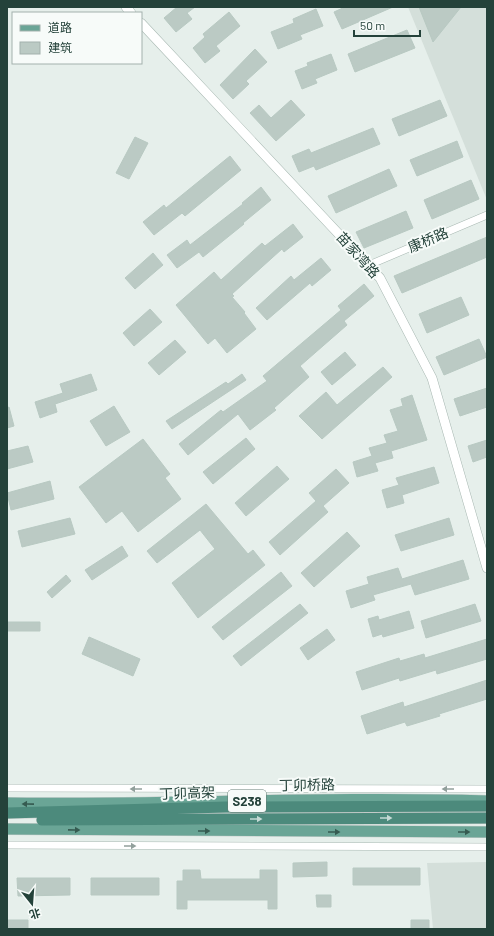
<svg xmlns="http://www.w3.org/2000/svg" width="494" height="936" font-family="Barlow,'Noto Sans SC',sans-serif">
<rect width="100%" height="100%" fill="#e6efeb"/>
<path fill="#d4dfda" d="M408,7h79v193z
M487,862v67h-54l-6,-66z"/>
<path fill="#bbcac4" stroke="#b8c9c2" d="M177,7h18l-8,6 5,6 -16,13 -12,-14z
M345,7h48l-51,22 -8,-17z
M419,7h42l-28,35z
M316,9l7,17 -23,9 2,4 -24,10 -7,-17 23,-9 -1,-4z
M229,12l11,14 -24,20 4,5 -15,12 -12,-15 12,-11 -2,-3z
M407,30l8,18 -60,24 -7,-18z
M255,49l12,13 -21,19 3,3 -16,15 -13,-14z
M331,54l6,16 -22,9 2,4 -15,6 -7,-18 13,-5 -1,-3z
M291,100l14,15 -29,26 -26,-28 9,-8 12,13z
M440,100l7,16 -48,20 -7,-17z
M373,128l7,16 -64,26 -2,-4 -15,6 -7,-16 17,-7 2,4z
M135,137l13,6 -19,36 -13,-6z
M457,141l6,16 -46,19 -7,-16z
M230,156l11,14 -56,46 -3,-3 -28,22 -11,-13 21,-17 2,3z
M389,169l8,17 -61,27 -8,-17z
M471,180l8,19 -47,20 -8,-19z
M261,187l10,13 -28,23 1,1 -41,33 -4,-5 -22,16 -10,-13 20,-15 3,5 53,-41 -1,-1z
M406,211l7,17 -49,20 -8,-16z
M293,224l10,13 -19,15 -2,-3 -50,45 2,2 -2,1 13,15 -1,1 12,16 -29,24 -12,-15 -7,6 -32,-39 38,-33 7,8 41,-37 3,3z
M487,237v20l-85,36 -8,-17z
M153,253l10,12 -28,24 -10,-11z
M321,258l10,12 -19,16 -2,-3 -43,37 -11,-12 35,-32 3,4z
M364,284l10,12 -30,25 3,4 -47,41 9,11 -35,31 2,2 -26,20 -12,-16 -50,41 -9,-11 42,-34 2,2 44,-31 -4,-5 78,-66 -3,-4z
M461,297l8,18 -42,18 -8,-19z
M150,309l12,13 -28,24 -11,-13z
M479,339l8,18 -43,18 -8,-18z
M175,340l11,12 -27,23 -11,-12z
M345,352l11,13 -24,20 -11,-13z
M383,367l9,10 -70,62 -23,-23 27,-24 11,13z
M91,374l6,16 -42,14 2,8 -17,6 -5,-16 28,-9 -3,-9z
M242,374l4,6 -74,49 -6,-8 60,-39 2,2z
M487,388v19l-27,9 -6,-17z
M412,395l15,45 -36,11 2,7 -18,5 3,8 -21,6 -4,-15 19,-6 -3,-8 18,-5 -3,-8 14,-4 -8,-21 13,-4 -2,-7z
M114,406l16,26 -24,14 -16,-25z
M9,407l5,19 -7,2v-20z
M246,438l9,11 -42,35 -10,-12z
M143,439l27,35 -5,4 16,21 -43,33 -16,-21 -16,12 -27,-36z
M487,440v17l-14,5 -5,-16z
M28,446l5,16 -26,7v-18z
M277,466l12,13 -43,37 -11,-13z
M434,467l5,16 -37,12 2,8 -17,5 -5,-18 17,-5 -3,-7z
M336,469l13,14 -26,23 5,6 -48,43 -11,-13 47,-41 -7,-8z
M50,481l4,18 -43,11 -4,-17z
M206,504l42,50 5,-4 12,15 -67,53 -26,-35 43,-34 -15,-19 -43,33 -10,-12z
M70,518l5,16 -53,13 -4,-16z
M449,518l5,17 -53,16 -6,-16z
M347,532l13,14 -46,41 -13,-14z
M122,546l6,10 -36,24 -7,-10z
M463,560l6,19 -54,16 -4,-11 -38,11 2,5 -24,8 -5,-17 23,-7 -2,-7 31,-9 4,11z
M281,572l11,14 -69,54 -11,-13z
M66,575l5,6 -19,17 -5,-6z
M300,604l8,9 -67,53 -8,-10z
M475,604l6,17 -55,17 -5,-17z
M409,611l5,17 -31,9 -1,-3 -9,3 -5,-18 10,-3 1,4z
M7,622h33v9h-33z
M327,629l8,11 -27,20 -8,-12z
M89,637l51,22 -7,17 -51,-22z
M487,639v20l-50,15 -1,-4 -36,11 -1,-3 -37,12 -6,-18 43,-14 1,3 24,-7 1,4z
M487,680v19l-48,15 1,2 -33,10 -2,-4 -38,12 -6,-18 42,-14 1,5z
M327,862v14l-34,1v-14z
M353,868h67v17h-67z
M183,870h17l1,9h59v-9h17v39h-9v-9h-81v9h-10v-28h6z
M17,878h53v17l-52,1z
M91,878h68v17h-68z
M316,895h15v12h-14z
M7,920h21v9h-21z
M411,920h18v9h-18z"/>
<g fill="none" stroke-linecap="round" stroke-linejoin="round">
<defs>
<path id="minor" d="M369,265l118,-50
M7,788l480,1
M7,845l480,2"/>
<path id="tertiary" d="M126,7l5,6
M141,23l239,255 52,100 55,190"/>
<path id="primary" d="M7,803c160,2 320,-7 480,-2
M7,829l480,3"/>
<path id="trunk" d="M7,813l219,-6 261,-1
M42,820l445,-2"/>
</defs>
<use href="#minor" stroke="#a8b8b2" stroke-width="8"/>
<use href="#tertiary" stroke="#a8b8b2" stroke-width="10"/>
<use href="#primary" stroke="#c2cac8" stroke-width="12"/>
<use href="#trunk" stroke="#c2cac8" stroke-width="12"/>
<use href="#minor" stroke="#fff" stroke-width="7"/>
<use href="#tertiary" stroke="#fff" stroke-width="9"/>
<use href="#primary" stroke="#6aa596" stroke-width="11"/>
<use href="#trunk" stroke="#4c8a7c" stroke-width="11"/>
</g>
<defs><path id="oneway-solid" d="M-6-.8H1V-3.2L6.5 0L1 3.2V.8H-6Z"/></defs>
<g fill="#92a09c">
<use href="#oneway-solid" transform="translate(136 789) rotate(-180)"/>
<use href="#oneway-solid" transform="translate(448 789) rotate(-180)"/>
<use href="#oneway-solid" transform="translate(130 846)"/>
</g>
<g fill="#365b51">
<use href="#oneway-solid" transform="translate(28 804) rotate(-179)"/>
<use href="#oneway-solid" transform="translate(74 830) rotate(1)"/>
<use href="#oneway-solid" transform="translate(204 831)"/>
<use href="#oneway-solid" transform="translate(334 832)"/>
<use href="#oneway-solid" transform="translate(464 832)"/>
</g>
<g fill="#c4d9d4">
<use href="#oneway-solid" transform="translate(386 818)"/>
<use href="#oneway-solid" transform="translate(256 819)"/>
</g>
<g text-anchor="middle" stroke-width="4" stroke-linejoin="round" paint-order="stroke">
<rect fill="#f7fbf9" stroke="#637a73" stroke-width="1" x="228" y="790" width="38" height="22" rx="3"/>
<g font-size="13" font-weight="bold" fill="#24423a">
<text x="247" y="806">S238</text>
</g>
<g font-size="14" fill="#24423a" stroke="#f7fbf9">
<text transform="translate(428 240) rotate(-23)" y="5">康桥路</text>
<text transform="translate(358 255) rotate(48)" y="5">苗家湾路</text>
<text transform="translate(307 785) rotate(-1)" y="5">丁卯桥路</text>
<text transform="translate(187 793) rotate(-2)" y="5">丁卯高架</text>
</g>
</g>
<rect width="494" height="936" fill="none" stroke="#24423a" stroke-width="16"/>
<rect x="12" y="12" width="130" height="52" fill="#f7fbf9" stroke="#a3b1ad"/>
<rect x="20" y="25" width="20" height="6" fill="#6aa596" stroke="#a3b1ad"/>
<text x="48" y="32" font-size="12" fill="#24423a">道路</text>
<rect x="20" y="42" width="20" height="12" fill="#bbcac4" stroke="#a3b1ad"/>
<text x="48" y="52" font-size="12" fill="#24423a">建筑</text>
<g transform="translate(32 904) rotate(163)" stroke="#f7fbf9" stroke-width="3" paint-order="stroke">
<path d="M0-3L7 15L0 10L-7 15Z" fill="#24423a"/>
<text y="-6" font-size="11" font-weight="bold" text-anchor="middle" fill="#24423a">北</text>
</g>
<path d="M354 30v6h66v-6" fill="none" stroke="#24423a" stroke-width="2"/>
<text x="360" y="30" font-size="12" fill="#24423a" stroke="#f7fbf9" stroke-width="3" paint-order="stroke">50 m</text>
</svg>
